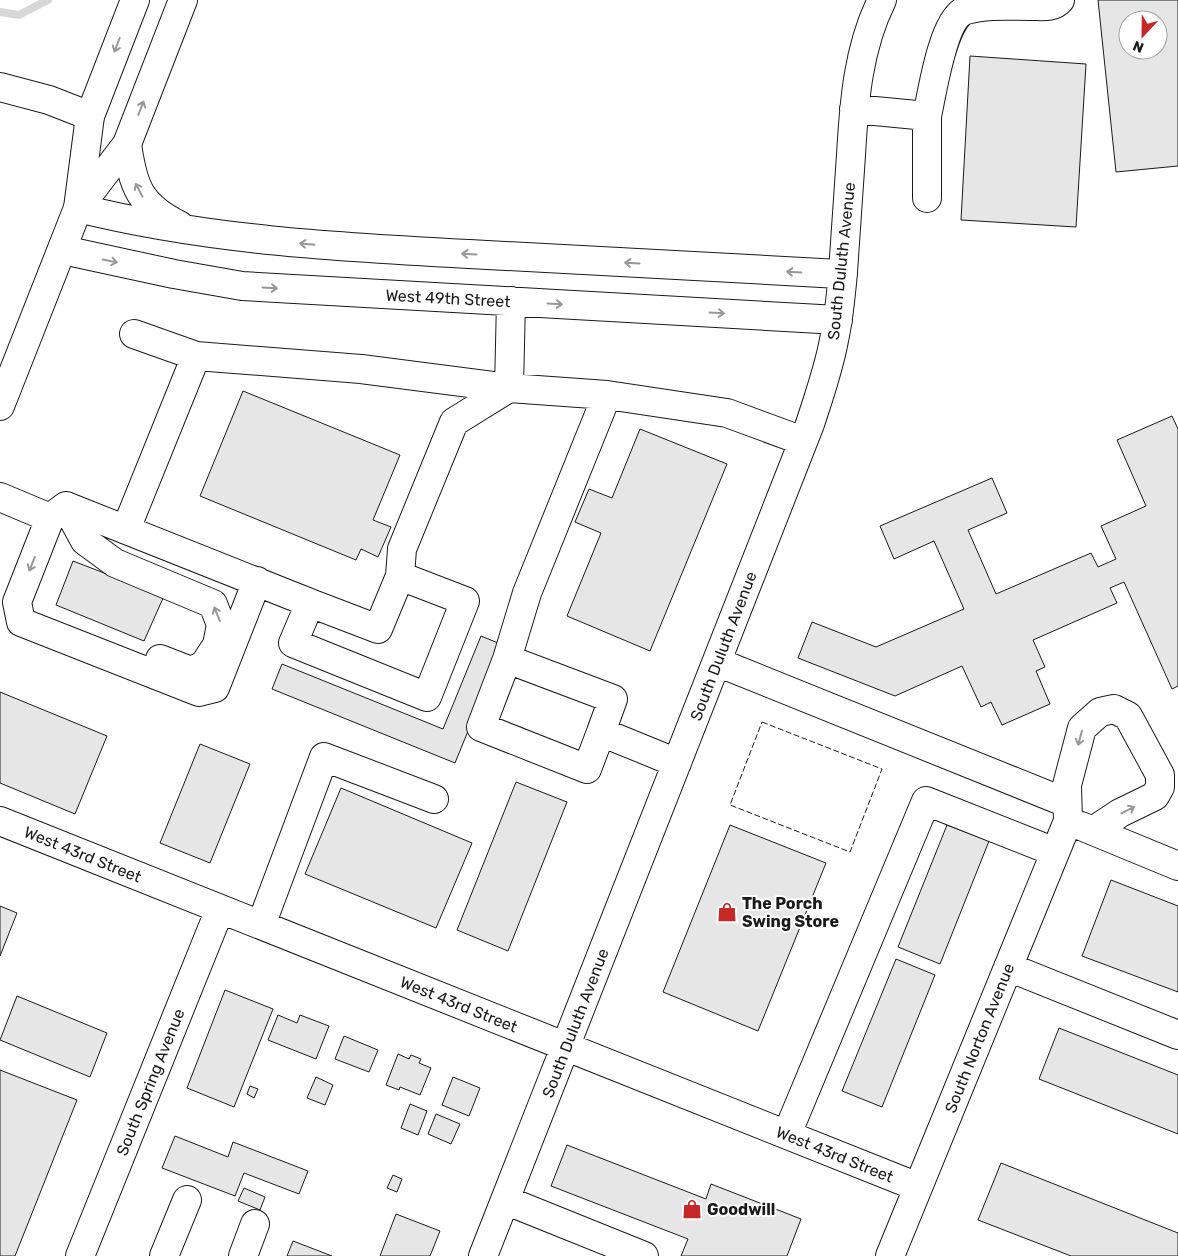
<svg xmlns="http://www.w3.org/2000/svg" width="1178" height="1256" font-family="Rubik,sans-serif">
<rect width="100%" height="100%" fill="#fff"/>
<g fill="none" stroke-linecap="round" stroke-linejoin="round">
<path stroke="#d7d7d7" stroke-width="8" d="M0,12l19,3 29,-15"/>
</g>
<path fill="#e6e6e6" stroke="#1a1a1a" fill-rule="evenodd" d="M1098,0h80v166l-62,6zM1128,20h30v30h-30z
M970,56l116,8 -10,163 -115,-7z
M243,391l157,64 -27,65 18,7 -13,30 -17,-8 -5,11 -156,-64z
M1172,416l6,13v257l-6,3 -48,-107 -14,6 7,15 -84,37 12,27 -9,4 14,33 -48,21 -11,-23 -10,5 -19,-41 -67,30 -97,-38 14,-36 64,25 88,-38 -30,-68 -40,18 -14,-33 112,-48 15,35 -39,17 28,64 95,-41 7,14 18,-8 -15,-33 45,-20 -29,-66z
M640,429l87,35 -77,187 -83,-35 34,-83 -26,-11 14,-33 23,9z
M73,561l91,35 -20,45 -88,-36z
M481,636l22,9 -48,118 -183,-74 10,-25 161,65z
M0,692l107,44 -32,78 -75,-31z
M200,744l50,20 -40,99 -50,-20z
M516,782l51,20 -59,149 -51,-21z
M341,788l131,55 -36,85 -131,-54z
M730,825l96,38 -68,168 -95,-39z
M947,825l42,16 -49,123 -42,-17z
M1111,880l67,26v86l-96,-36z
M0,906l17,7 -17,43z
M896,959l39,16 -53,132 -40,-16z
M225,990l48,19 -39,98 -47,-19z
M17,996l90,37 -17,44 -90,-37z
M278,1015l19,8 3,-8 29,11 -13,33 -48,-19z
M1059,1028l119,47v59l-139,-55z
M344,1036l34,14 -9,22 -34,-13z
M398,1054l11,5 2,-4 10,4 -2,4 12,5 -11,27 -20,-8 -1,3 -13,-5z
M0,1070l77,30 -62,156h-15z
M316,1077l17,8 -8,20 -18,-7z
M453,1077l27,11 -11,28 -27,-11z
M250,1086l8,3 -4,9 -7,-4z
M410,1104l17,7 -9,24 -17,-7z
M436,1114l24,10 -9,20 -23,-10z
M175,1136l53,21 5,-15 75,29 -9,23 -55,-21 -9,23 -73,-28z
M567,1145l139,54 5,-15 90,35 -14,37h-106l7,-17 -137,-53z
M1001,1163l177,70v23h-107l-93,-36z
M393,1175l9,4 -5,13 -10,-4z
M244,1188l21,9 -5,13 -22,-9z
M396,1214l44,17 -10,25h-50z
M293,1241l39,15h-45z"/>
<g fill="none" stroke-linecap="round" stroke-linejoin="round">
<defs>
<path id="minor" d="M0,87l49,13 41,16
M854,109l73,7c5,-22 16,-99 39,-106 21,-6 44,-4 65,-4 11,0 22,2 29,-6
M127,144c6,42 12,61 52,81
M927,198v-82
M78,208c128,32 260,39 391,46 124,7 249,14 374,20
M63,250l111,24 68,12 596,34
M196,356l165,13 148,19 98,7 120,18 76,28
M0,497l50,21
M66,506l19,35 30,22 98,41 8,21 -4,20 -13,20 -13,6 -31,-12
M126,529l70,-173 -62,-22
M400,576l2,-27 52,-127 55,-34 2,-87
M257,581l-42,107 -16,4 -178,-70 -4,-20 33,-84 16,-12 244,97 -17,40 134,54 38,-96 -65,-25 -22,53 -68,-26
M507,659l20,-66 80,-198
M717,662l350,141
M601,732l12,-33 -106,-40 -26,68 106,42 14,-37 76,31
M0,821l918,366
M1081,826l97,40
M261,925l63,-168 110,42
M1008,967l170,68
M787,1134l139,-333 129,51
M505,1200l139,56
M80,1256l140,-347
M164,1256l23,-56
M243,1256l12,-32
M483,1256l327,-832c9,-28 19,-56 24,-84 5,-22 7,-45 9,-68 3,-39 5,-78 8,-117 3,-53 7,-107 31,-155
M890,1256l178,-435 -1,-36 15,-57 18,-16 14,-3 14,7 32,59v12l-5,9 -35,17 -27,18"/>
<path id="major" d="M79,207l48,-63 56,-144
M0,406l78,-198 12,-92 45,-116"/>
</defs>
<use href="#minor" stroke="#1a1a1a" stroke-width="30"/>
<use href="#major" stroke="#1a1a1a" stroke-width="30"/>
<use href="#minor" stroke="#fff" stroke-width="28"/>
<use href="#major" stroke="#fff" stroke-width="28"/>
<path stroke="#1a1a1a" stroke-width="1" stroke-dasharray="6 2.5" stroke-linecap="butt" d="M762,722l120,47 -32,83 -120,-47z"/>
</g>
<defs><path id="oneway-shaft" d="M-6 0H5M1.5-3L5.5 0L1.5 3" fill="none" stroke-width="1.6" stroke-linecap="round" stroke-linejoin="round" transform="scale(1.25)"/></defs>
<g stroke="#989898">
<use href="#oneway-shaft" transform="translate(117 45) rotate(111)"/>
<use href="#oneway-shaft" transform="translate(141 108) rotate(-69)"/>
<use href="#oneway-shaft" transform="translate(139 190) rotate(-118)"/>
<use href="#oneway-shaft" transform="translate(307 244) rotate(-175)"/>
<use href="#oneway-shaft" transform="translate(469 254) rotate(-177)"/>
<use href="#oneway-shaft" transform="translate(110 261) rotate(12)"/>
<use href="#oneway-shaft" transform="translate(632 263) rotate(-177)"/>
<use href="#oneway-shaft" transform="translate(794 272) rotate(-177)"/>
<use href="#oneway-shaft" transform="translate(270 288) rotate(3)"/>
<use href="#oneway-shaft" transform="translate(555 304) rotate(3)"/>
<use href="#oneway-shaft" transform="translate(717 313) rotate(3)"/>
<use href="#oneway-shaft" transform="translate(32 564) rotate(112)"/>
<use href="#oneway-shaft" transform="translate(217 614) rotate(-112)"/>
<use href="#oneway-shaft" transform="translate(1080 738) rotate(105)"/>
<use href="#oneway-shaft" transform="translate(1128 810) rotate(-27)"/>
</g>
<defs>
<symbol id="shop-bare" viewBox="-9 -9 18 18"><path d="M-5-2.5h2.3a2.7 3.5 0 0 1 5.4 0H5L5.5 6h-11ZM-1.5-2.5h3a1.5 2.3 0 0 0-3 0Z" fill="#c62828" stroke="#fff" stroke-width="2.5" paint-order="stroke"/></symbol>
</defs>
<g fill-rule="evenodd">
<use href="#shop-bare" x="713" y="898" width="28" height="28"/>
<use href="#shop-bare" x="678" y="1195" width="28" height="28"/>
</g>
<g text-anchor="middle" stroke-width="4" stroke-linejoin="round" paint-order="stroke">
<g font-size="16" fill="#1a1a1a" stroke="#fff">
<text transform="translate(841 261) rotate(-84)" y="6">South Duluth Avenue</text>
<text transform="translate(448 298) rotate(3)" y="6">West 49th Street</text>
<text transform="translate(723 646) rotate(-69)" y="6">South Duluth Avenue</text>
<text transform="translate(83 854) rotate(22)" y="6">West 43rd Street</text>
<text transform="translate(459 1004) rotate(22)" y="6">West 43rd Street</text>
<text transform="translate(575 1023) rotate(-69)" y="6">South Duluth Avenue</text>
<text transform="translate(979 1038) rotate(-68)" y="6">South Norton Avenue</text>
<text transform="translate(150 1082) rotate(-68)" y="6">South Spring Avenue</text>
<text transform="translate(835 1154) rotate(22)" y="6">West 43rd Street</text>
</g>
<g font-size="16" font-weight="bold" fill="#1a1a1a" stroke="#fff" text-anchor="start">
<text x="742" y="909">The Porch<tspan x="742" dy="18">Swing Store</tspan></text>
<text x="707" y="1215">Goodwill</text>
</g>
</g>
<g transform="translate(1143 35) rotate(202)"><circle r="24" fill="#ffffff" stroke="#a3a3a3"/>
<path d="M0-4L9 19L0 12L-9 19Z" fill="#c62828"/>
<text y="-8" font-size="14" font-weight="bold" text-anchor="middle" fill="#1a1a1a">N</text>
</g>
</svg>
